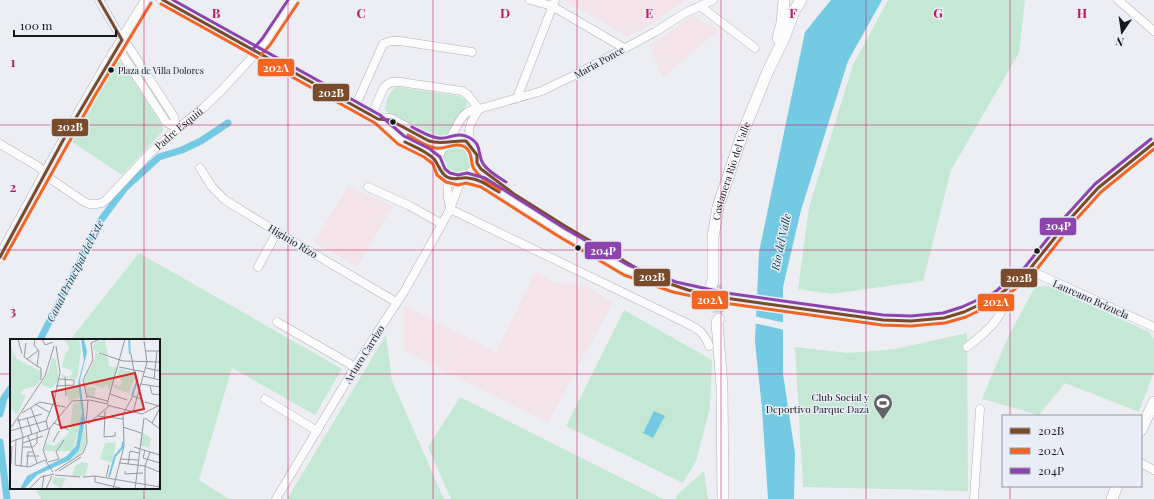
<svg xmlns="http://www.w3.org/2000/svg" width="1154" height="499" font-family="'Playfair Display',serif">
<rect width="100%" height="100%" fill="#eceef4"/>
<path fill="#f2e4e8" d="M564,0h122l-43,30 -16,6z
M692,16l27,14 -56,47 -14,-31z
M348,186l45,20 -36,61 -43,-25z
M535,272l22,11 28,2 28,18 -65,120 -144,-72v-46l92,47z"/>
<path fill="#c5e8d4" d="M888,0h137l-6,53 -68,117 -28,111 -92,13 -33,-5 11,-82 44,-142z
M118,62l4,1 40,62 1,4 -1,3 -40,43 -53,-35 46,-77z
M397,87l62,9 5,2 3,5 -1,4 -6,7 -8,18 -4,5 -12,4 -49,-29 -2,-3c1,-8 4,-19 12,-22z
M442 160a15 15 0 1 1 30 0a15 15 0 1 1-30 0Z
M139,253l203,116 -27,46 -83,-47 -33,112 30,19h-188l-6,-11h124v-148h-89z
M1048,286l101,46 5,7v33l-15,40 -74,-29 -26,32 -57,-16 26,-62 27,-50z
M624,310l88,50 -2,48 -14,53 -13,22 -117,-57z
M967,333l1,158 -165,-4 -8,-140 53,6 47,-4z
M386,335l6,46 52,118h-157z
M460,397l203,102h-212l-23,-52z
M704,471l4,28h-32l1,-4z"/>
<path fill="#74cae3" d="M831,0h51l-34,61 -47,149 -18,77v87l12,79 -1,46h-26l-6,-91 -7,-66 4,-90 46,-220z
M654,411l11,5 -12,22 -10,-5z"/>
<path fill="#eceef4" d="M754,316l31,7v7l-31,-7z"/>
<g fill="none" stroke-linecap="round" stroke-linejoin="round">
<path stroke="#74cae3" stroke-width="7" d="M40,340l61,-120 24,-32 34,-31 23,-7 19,-9 27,-18
M0,414l4,-16 7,-10
M0,442l7,57"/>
<path stroke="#ccced3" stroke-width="11" stroke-dasharray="11 5.5" stroke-linecap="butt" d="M716,285l3,34"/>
<defs>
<g id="street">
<path d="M99,0c9,14 19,36 30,47l45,70 3,12"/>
<path d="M530,0l22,6 72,42"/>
<path d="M1118,0l36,31"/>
<path d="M700,6l55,42"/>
<path d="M122,42v12l44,68 11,7"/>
<path d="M517,98l38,-98"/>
<path d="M355,107l28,-63 8,-3h9l72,11"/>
<path d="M371,116l13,-29 7,-5h9l62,9 5,3 12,15"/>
<path d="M448,141c10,-13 12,-32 31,-32l63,-18 10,-5 27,-13 76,-41 30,-19 28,-13"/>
<path id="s1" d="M0,144l39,23 13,13 31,21 6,3h7l6,-1 5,-4 43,-46 27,-24 26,-21 18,-17 36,-39"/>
<path d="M469,144c-1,-17 1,-21 10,-35"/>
<path d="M200,168l12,19 13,13 52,32 119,70"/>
<path d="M447,177l1,21 2,10"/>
<path d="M368,187l42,19 32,18"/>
<path d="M450,209l230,111c14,7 24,10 29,26"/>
<path d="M258,267l19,-35"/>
<path d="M1029,270l125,57"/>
<path d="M277,322l78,45"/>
<path d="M967,347c25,-19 36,-30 44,-61"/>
<path d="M265,399l52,32"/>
<path d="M1141,463l13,7"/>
<path d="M276,499l79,-132 50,-77 37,-66 8,-15 8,-21 5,-9"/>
<path d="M974,499l6,-90"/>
</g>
<g id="secondary">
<path d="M778,38l4,-15 2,-23"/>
<path d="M257,52l9,-10 28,-42"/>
<path d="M0,257c48,-87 94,-174 147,-257"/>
<path id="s2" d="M711,286l2,-5v-44l5,-30 25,-75 25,-61 16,-33 10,-27 7,-11"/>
<path d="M719,319l-2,3 5,65 1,112"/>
<path d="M1141,430l13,-28"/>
<path d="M1112,499l5,-13"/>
</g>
<path id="primary" d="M163,0l215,119 23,21 26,13 10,8
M378,119l12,1 39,21 16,2
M437 160a20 20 0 1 1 40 0a20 20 0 1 1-40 0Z
M477,163l4,6 21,16
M466,178l17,4 78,50 65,38 49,17 50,11 81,12 77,10 28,1h15l18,-3 20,-6 34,-16 13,-10 18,-16 40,-50 29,-32 56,-45"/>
</defs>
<use href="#street" stroke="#aeb0b4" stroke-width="9"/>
<use href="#secondary" stroke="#aeb0b4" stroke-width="12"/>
<use href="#primary" stroke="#aeb0b4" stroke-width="13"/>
<use href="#street" stroke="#fcfcfd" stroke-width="8"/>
<use href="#secondary" stroke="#fcfcfd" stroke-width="11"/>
<use href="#primary" stroke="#fcfcfd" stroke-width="12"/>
<defs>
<path id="bus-1" d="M163,0l215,119 12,1 39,21c13,4 24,-1 37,0l11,14v8l4,6 33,25 51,32 88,52 35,12 37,8 158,22 28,1 33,-3 20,-6 34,-16 31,-26 40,-50 29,-32 56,-45
M405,142c10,5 21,9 29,17 5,6 6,14 13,18 7,4 14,0 21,1 12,1 21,8 31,14
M0,257l67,-124 55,-93 -23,-40"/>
<path id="bus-2" d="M161,4l214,119 23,21 26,13 9,7 4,11 9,7 12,3 8,-2 15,4 77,49 66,39 49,17 51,11 158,22 29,1 34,-3 21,-6 35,-17 23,-18 9,-8 40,-51 28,-31 53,-43
M261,55l9,-10 28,-42
M408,135c8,5 17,11 27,13 10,2 21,-7 30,-1 8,5 5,15 9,22 6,9 17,16 26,21
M4,259l90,-162 57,-94"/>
<path id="bus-3" d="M173,0l207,115 24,21 26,13 10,8 5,12 5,4 8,2 9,-2 18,5 79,50 64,37 48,17 50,11 157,22 28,1 32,-3 19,-6 33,-15 30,-25 40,-50 30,-33 56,-45
M253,49l9,-10 26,-39
M412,127c8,4 17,10 26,11 10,2 19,-7 30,-1 16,8 8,17 16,28 5,7 14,12 22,17"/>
</defs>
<use href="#bus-1" stroke="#e8edf7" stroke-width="6"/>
<use href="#bus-2" stroke="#e8edf7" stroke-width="6"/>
<use href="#bus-3" stroke="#e8edf7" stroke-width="6"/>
<use href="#bus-1" stroke="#7a4b2a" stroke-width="3"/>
<use href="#bus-2" stroke="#f26522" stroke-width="3"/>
<use href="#bus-3" stroke="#8e44ad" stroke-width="3"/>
</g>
<path fill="none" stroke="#c2185b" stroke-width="1" stroke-opacity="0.55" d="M144,0v340M288,0v499M433,0v499M577,0v499M721,0v499M866,0v499M1010,0v416M0,125h1154M0,250h1154M0,374h11M159,374h995M1010,486v13M144,488v11"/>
<defs>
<symbol id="stadium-pin" viewBox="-11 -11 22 30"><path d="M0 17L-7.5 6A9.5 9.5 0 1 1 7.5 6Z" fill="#616267" stroke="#e8edf7"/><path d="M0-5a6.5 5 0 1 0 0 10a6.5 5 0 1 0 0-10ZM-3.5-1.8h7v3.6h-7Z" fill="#fff"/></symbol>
</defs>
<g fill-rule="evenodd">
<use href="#stadium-pin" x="872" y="392" width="22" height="30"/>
</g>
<g fill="#16171b" stroke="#e8edf7" stroke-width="1.5">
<circle cx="111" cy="70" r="3.5"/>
<circle cx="393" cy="122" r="3.5"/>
<circle cx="578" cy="248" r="3.5"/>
<circle cx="1037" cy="251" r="3.5"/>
</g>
<g text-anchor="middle" stroke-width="3" stroke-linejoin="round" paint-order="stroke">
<g font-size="9" fill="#16171b" stroke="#e8edf7" text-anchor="start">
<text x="118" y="74">Plaza de Villa Dolores</text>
</g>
<g font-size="10" fill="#16171b" stroke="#e8edf7">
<text transform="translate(599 62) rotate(-29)" y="4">María Ponce</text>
<text dy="4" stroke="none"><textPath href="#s1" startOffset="228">Padre Esquiú</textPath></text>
<text dy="4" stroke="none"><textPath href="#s2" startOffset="118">Costanera Río del Valle</textPath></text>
<text transform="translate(293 241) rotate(31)" y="4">Higinio Rizo</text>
<text transform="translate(1091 299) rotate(24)" y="4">Laureano Brizuela</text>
<text transform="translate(364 354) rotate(-58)" y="4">Arturo Carrizo</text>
</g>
<g font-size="10" fill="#16171b" stroke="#e8edf7" text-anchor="end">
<text x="869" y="401">Club Social y<tspan x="869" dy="12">Deportivo Parque Daza</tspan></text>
</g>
<g font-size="11" font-style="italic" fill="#083f4d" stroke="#e8edf7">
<text transform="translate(781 242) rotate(-78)" y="4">Río del Valle</text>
<text transform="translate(75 271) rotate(-63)" y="4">Canal Principal del Este</text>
</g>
</g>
<g transform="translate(10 339)">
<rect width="150" height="150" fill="#eceef4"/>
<path d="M54,0h15l2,11 -4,29 -16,-2v-3l9,3 3,-6 -11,-4 3,-13 5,-6zM95,1l1,6 2,10 -15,-6v-4l3,-4zM0,7l7,13 25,13v4l-6,10 -12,3 -4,5 6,1 -9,20 -7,-8zM85,13l13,6 1,8 9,2 -8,23 -4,-7 -2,4 -16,-4 -1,-4 -1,6 10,2 -2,9 -8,-2 -2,-15 11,-21zM42,19h3l3,14v9l-7,7 -10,-3 8,-15zM109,29l12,4 4,5 -6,16 -16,-5 1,-4 7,2v-8l-4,-2zM68,48l3,10 -12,4 -3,-11zM71,62v18l-8,32h-29l2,-8 8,3 13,-11 3,-5 3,-26zM74,86l2,18 -5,10 -25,17 17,-12 6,-8zM132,93l9,6 -2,10 -9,-3zM106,103l-4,21 -12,-4 5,-16zM72,123l7,1 -4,13 -13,1 3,-11zM44,138l12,1 -5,11 -9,-6z" fill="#c5e8d4"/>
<path d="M71,0h3l3,13 -7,28 5,40 -6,30 -9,10 -33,15 -13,14h-4l7,-13 40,-20 9,-10 6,-34 -4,-29 6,-23z" fill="#74cae3"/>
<path fill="none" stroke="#74cae3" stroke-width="2" d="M119,0l1,15M122,57l5,-15 -3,-11M99,138l6,-21 7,-8 1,-6"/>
<path fill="none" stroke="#96989d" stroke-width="1" d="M8,0l4,15M25,0l-1,6 5,6 -2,15 4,2v12M32,0l3,6 8,-3M16,4l-2,14 13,9M136,12h14M89,14l24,8 37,1M121,15l3,17M17,20l12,-9M109,28l26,5M136,29l14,3M133,37l17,4M55,38l1,19M144,40l3,-28M131,45l19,3M46,47l18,-1v-5l-15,-1M140,47l2,8 8,1M100,55l17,6M77,57l21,5M77,59l-4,-18 10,-20 -2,-17 9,-4M135,63l14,4M25,65l14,8M97,65l18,-65M97,66l35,9 18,-9M21,69l9,24M95,72l-1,26 11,-1v-4M123,73l14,-50 -3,-21M12,74l18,-11 25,5M88,77l25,3M8,79l5,19 -2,30M17,79l5,16M135,79l15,11M7,82l25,-7M44,84l15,7M76,84l2,-23M142,84l8,-15M78,85l21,-18M113,88l18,6M0,90l35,-53 9,-30M38,90l-2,-8 8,-19 6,-30 -4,-26M0,92l36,-10M18,97l9,27M6,100l-1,26 14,2 16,-7 8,12M0,103l40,-14 22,-27 18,-1 17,4M43,103l6,-11M13,104l20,-7M13,108h10l4,-4v-10M124,108l26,8M135,111l-2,8 17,5M16,117h13M111,120l17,1M37,122l-4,-11 7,-22M38,123l11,-3 -3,-7 8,-12M110,124l25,3 14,6M1,125l1,-18M118,125l2,-13 9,2M17,128l1,-15h5M45,132l28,-18 4,-10 -1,-19M49,132l22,-14M115,132v3l18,-1M45,136l25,2M73,138l12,-1M96,138l3,-12M149,149l1,-19M19,150l12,-12 13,-3M32,150l2,-14M36,150l6,-13M103,150l11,-43 -1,-32 10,-18 8,3M114,150l-29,-7v-6l65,11M125,150l9,-71M135,150v-23l5,-14"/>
<path fill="#d62828" fill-opacity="0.15" stroke="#d62828" stroke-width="2" d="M125,34l9,36 -83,19 -9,-36z"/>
<rect width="150" height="150" fill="none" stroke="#16171b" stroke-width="2"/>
</g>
<g font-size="13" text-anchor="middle" font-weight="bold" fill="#c2185b" stroke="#e8edf7" stroke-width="3" stroke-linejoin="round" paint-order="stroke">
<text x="216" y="18">B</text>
<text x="361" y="18">C</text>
<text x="505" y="18">D</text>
<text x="649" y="18">E</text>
<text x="793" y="18">F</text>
<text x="938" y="18">G</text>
<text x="1082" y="18">H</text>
<text x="13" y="67">1</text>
<text x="13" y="192">2</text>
<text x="13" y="316">3</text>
</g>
<g stroke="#e8edf7" stroke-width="1.5">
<rect x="257" y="58" width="38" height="19" rx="4" fill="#f26522"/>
<rect x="312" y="83" width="38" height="19" rx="4" fill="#7a4b2a"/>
<rect x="51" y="118" width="38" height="19" rx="4" fill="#7a4b2a"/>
<rect x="1039" y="217" width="38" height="19" rx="4" fill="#8e44ad"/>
<rect x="584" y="241" width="38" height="19" rx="4" fill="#8e44ad"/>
<rect x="633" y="268" width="38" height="19" rx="4" fill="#7a4b2a"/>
<rect x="1000" y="268" width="38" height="20" rx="4" fill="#7a4b2a"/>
<rect x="691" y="290" width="38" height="20" rx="4" fill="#f26522"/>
<rect x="977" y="293" width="38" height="19" rx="4" fill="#f26522"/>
</g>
<g font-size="11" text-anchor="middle" font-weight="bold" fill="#fff">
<text x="276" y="72">202A</text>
<text x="331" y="97">202B</text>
<text x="70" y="131">202B</text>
<text x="1058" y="230">204P</text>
<text x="603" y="255">204P</text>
<text x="652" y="281">202B</text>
<text x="1019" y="282">202B</text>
<text x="710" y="304">202A</text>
<text x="996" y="306">202A</text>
</g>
<rect x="1002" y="415" width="140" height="72" fill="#e8edf7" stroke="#94979f"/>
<rect x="1010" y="428" width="20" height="6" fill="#7a4b2a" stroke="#94979f"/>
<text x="1038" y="435" font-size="12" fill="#16171b">202B</text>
<rect x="1010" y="448" width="20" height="6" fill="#f26522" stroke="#94979f"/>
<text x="1038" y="455" font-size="12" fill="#16171b">202A</text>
<rect x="1010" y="468" width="20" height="6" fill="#8e44ad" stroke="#94979f"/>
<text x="1038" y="475" font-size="12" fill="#16171b">204P</text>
<g transform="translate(1122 32) rotate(193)" stroke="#e8edf7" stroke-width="3" paint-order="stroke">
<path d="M0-3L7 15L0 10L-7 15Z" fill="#16171b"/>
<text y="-6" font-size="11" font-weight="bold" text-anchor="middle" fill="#16171b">N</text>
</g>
<path d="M14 30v6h102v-6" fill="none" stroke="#16171b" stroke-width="2"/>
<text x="20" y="30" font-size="12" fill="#16171b" stroke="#e8edf7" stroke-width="3" paint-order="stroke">100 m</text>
</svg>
